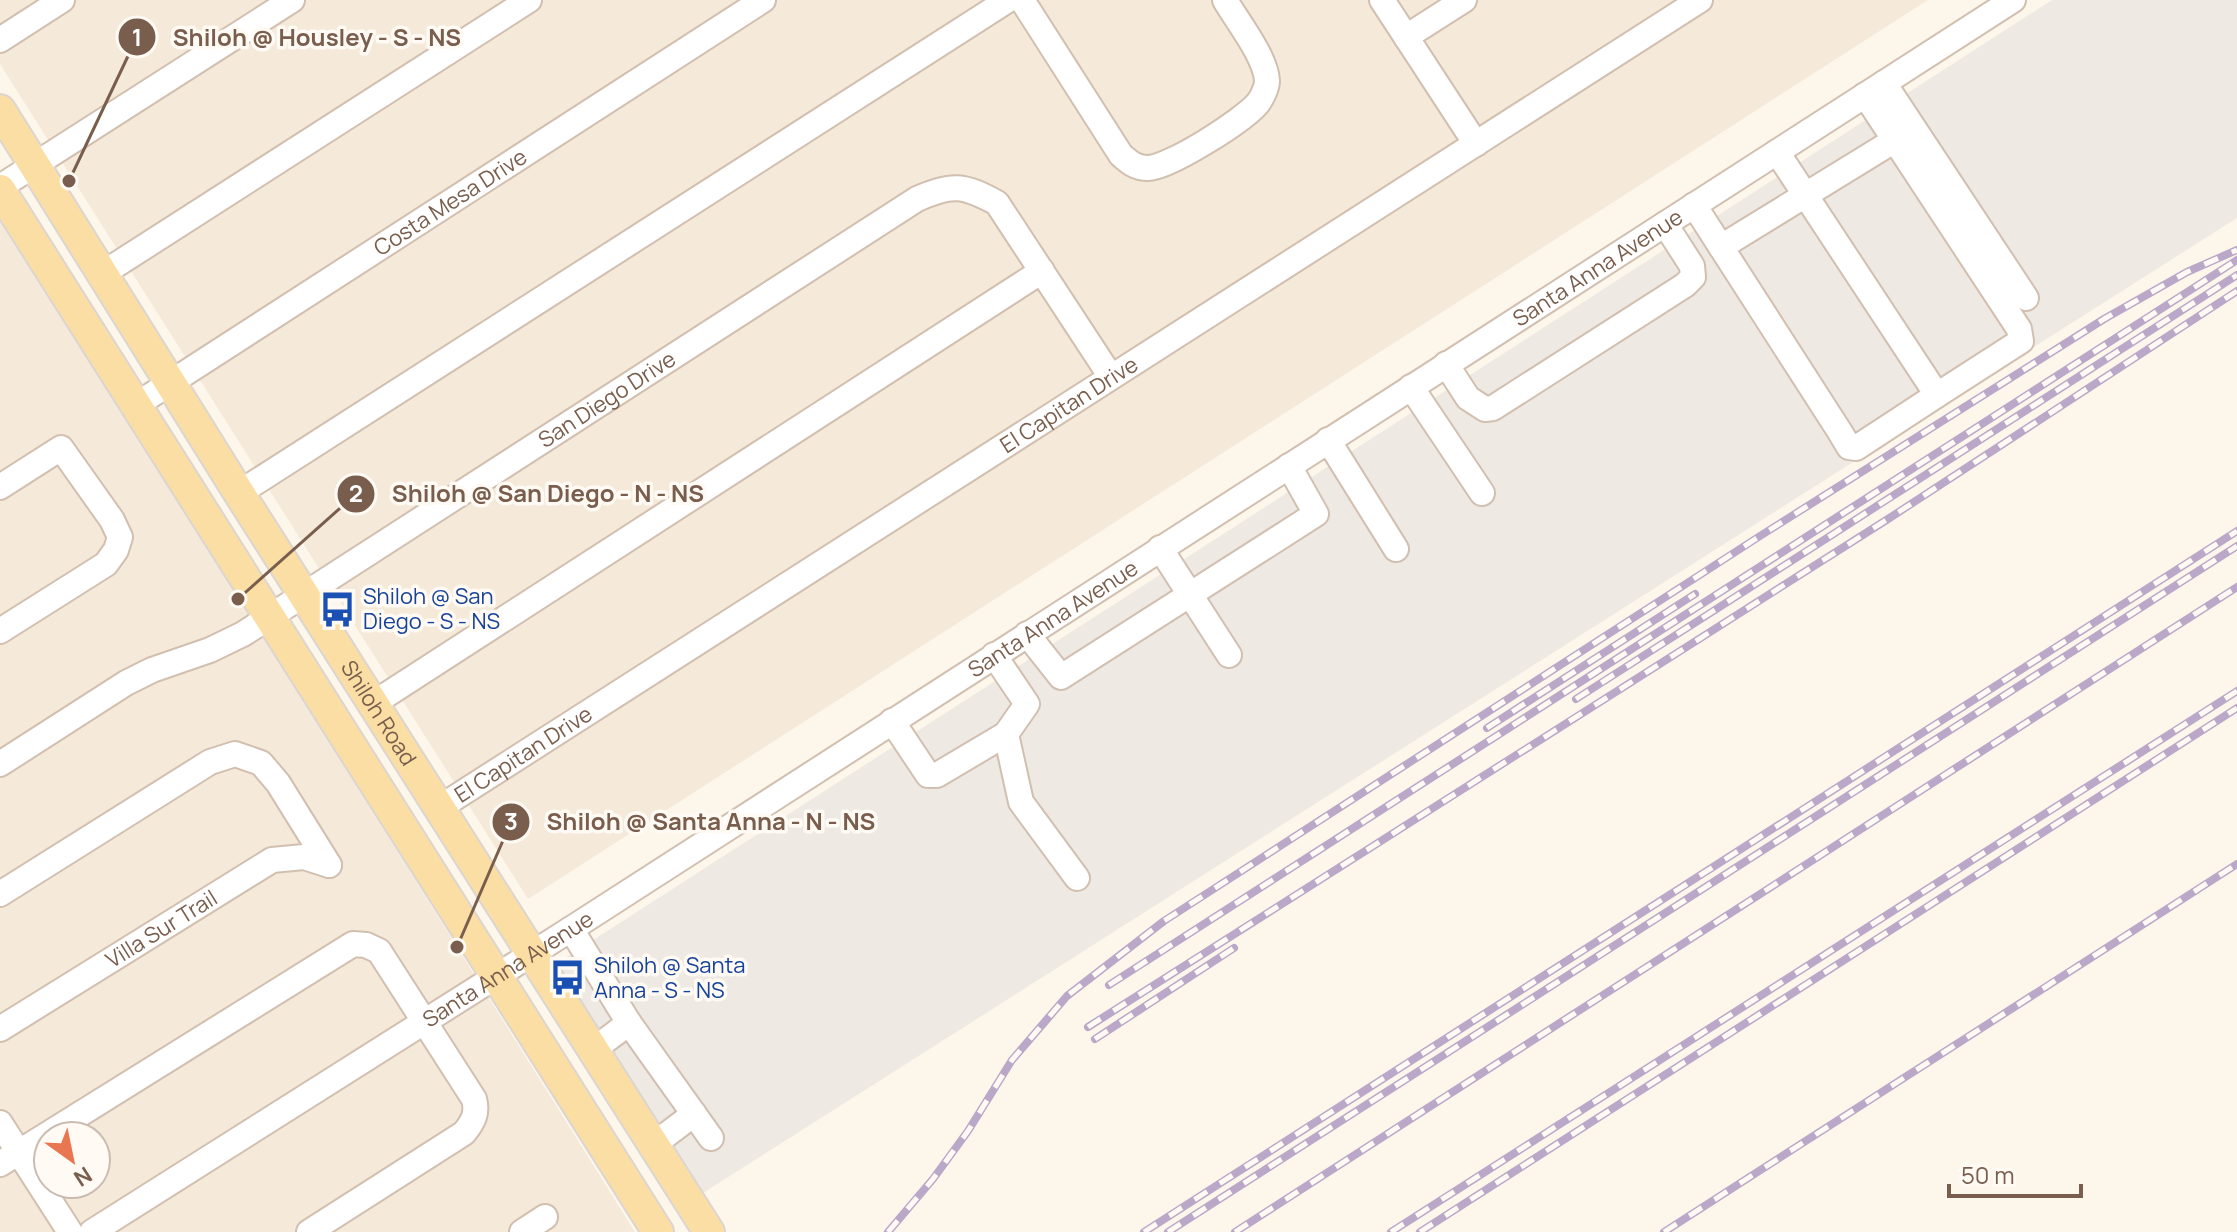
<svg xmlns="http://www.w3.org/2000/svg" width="2237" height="1232" font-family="Manrope,sans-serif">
<rect width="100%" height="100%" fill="#fdf7eb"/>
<path fill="#f5e9d9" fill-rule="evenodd" d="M0,0h1928l-1400,899 -528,-835z
M0,215l635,1017h-635zM48,1136h48v48h-48z"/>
<path fill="#efe9e4" d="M2052,0h185v218l-1534,975 -143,-220 -1,-11z"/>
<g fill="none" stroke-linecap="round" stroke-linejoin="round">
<defs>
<g id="minor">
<path d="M1022,0l99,155c9,8 15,13 27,13 21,0 96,-48 110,-65 4,-5 9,-16 9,-22 -1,-24 -30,-60 -42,-81"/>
<path d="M1382,0l94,144"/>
<path d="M1406,37l58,-37"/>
<path d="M0,40l62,-40"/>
<path d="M1884,83l142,215"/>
<path d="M1865,95l154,234 2,12 -84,54"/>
<path d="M0,187l292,-187"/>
<path d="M1694,205l146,227 9,15 7,1 81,-53 -160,-243"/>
<path d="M1721,247l174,-107"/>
<path d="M102,274l427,-274"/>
<path d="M1446,364l22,34 17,11 8,-1 192,-123 8,-8 -1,-11 -27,-42"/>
<path d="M1411,387l71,106"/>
<path id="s1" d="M136,405l627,-405"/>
<path d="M1328,440l68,109"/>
<path d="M0,487l61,-39 51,72 8,17 -4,13 -10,14 -106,67"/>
<path d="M239,493l769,-493"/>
<path d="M1160,548l69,107"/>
<path d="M1027,634l34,43 255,-163 -27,-48"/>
<path d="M374,703l668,-432"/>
<path d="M892,721l36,54h9l69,-41 21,-30 -33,-49"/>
<path d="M1006,734l15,68 56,76"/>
<path id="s2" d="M0,764l126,-81 26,-13 58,-20 33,-16 674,-435c35,-16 47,-14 80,4l114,174"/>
<path id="s3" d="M439,808l1261,-808"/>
<path d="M0,894l210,-132 25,-8 26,9 17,20 51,82"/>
<path d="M571,929l58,94 82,115"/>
<path id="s4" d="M0,1029l272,-169 32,-3 25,8"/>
<path d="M593,1050l36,-27"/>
<path d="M0,1123l70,109"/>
<path d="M653,1145l41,-31"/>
<path d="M0,1164l353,-220 13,1 13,6 95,148c4,14 -1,23 -10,34l-155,99"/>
<path id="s5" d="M92,1232l479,-303 1442,-929"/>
<path d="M522,1232l23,-15"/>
</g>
<g id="major">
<path id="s6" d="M0,110l239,383 470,739"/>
<path d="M0,190l658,1042"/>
</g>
</defs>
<use href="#minor" stroke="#d1bfb0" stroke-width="28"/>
<use href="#major" stroke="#dcd5d1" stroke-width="34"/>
<use href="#minor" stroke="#fff" stroke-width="24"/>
<use href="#major" stroke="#fbdea4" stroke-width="30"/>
<defs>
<path id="rail" d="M1576,699l661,-424
M1487,728l208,-134
M1109,985l1128,-725
M1088,1027l800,-508 349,-228
M1095,1039l139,-91
M888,1232l45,-53 35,-48 44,-71 55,-64 97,-75 596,-385 344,-217 83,-47 50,-22
M1144,1232l1093,-701
M1168,1232l1069,-686
M1235,1232l1002,-645
M1391,1232l846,-541
M1420,1232l817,-524
M1664,1232l573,-368"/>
</defs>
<use href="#rail" stroke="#bba8c9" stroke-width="8"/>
<use href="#rail" stroke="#fffaf3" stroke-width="5" stroke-dasharray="15" stroke-linecap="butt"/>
</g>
<defs>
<symbol id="bus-bare" viewBox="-9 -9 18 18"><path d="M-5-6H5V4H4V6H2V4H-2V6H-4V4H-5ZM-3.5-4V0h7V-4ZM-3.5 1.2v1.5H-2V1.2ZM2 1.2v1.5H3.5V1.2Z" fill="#1a4fb4" stroke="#fffaf3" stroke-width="2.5" paint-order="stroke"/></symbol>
</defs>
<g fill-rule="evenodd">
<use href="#bus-bare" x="312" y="584" width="51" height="51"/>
<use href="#bus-bare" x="542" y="952" width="51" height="51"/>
</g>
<g text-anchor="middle" stroke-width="7" stroke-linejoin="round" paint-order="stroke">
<g font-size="22" fill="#7a5e4d" stroke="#fffaf3">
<text dy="8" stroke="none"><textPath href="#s1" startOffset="374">Costa Mesa Drive</textPath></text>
<text dy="8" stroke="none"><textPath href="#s5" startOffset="1788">Santa Anna Avenue</textPath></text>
<text dy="8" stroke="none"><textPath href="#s2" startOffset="710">San Diego Drive</textPath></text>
<text dy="8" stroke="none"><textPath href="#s3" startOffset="748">El Capitan Drive</textPath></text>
<text dy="8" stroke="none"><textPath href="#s5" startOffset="1140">Santa Anna Avenue</textPath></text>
<text dy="8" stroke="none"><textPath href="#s6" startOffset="712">Shiloh Road</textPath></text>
<text dy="8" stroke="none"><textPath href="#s3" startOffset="100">El Capitan Drive</textPath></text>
<text dy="8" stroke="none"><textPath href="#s4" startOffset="190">Villa Sur Trail</textPath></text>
<text dy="8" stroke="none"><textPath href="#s5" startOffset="492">Santa Anna Avenue</textPath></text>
</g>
<g font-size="22" fill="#164399" stroke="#fffaf3" text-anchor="start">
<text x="363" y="604">Shiloh @ San<tspan x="363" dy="25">Diego - S - NS</tspan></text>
<text x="594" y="973">Shiloh @ Santa<tspan x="594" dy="25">Anna - S - NS</tspan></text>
</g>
</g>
<path fill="none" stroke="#7a5e4d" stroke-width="3" d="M69 181L137 37M238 599L356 494M457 947L511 822"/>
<g fill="#7a5e4d" stroke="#fffaf3" stroke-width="3">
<circle cx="69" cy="181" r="8"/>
<circle cx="238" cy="599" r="8"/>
<circle cx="457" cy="947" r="8"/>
<circle cx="137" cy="37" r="20"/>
<circle cx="356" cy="494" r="20"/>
<circle cx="511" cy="822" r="20"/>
</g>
<g font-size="24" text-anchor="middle" font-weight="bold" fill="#fff">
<text x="137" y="46">1</text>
<text x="356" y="502">2</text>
<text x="511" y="830">3</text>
</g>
<g font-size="24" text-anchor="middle" font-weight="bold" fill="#7a5e4d" stroke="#fffaf3" stroke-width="7" stroke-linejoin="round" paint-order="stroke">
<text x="317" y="46">Shiloh @ Housley - S - NS</text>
<text x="548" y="502">Shiloh @ San Diego - N - NS</text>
<text x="711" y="830">Shiloh @ Santa Anna - N - NS</text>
</g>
<g transform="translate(72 1160) rotate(147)"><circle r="38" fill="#fffaf3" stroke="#cabcb1" stroke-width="2"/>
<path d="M0-6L14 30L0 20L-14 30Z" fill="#e87650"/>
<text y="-12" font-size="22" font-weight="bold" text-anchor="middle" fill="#7a5e4d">N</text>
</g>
<path d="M1949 1184v12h132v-12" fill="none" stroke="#7a5e4d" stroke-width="4"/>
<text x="1961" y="1184" font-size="24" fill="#7a5e4d" stroke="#fffaf3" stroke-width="6" paint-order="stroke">50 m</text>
</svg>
